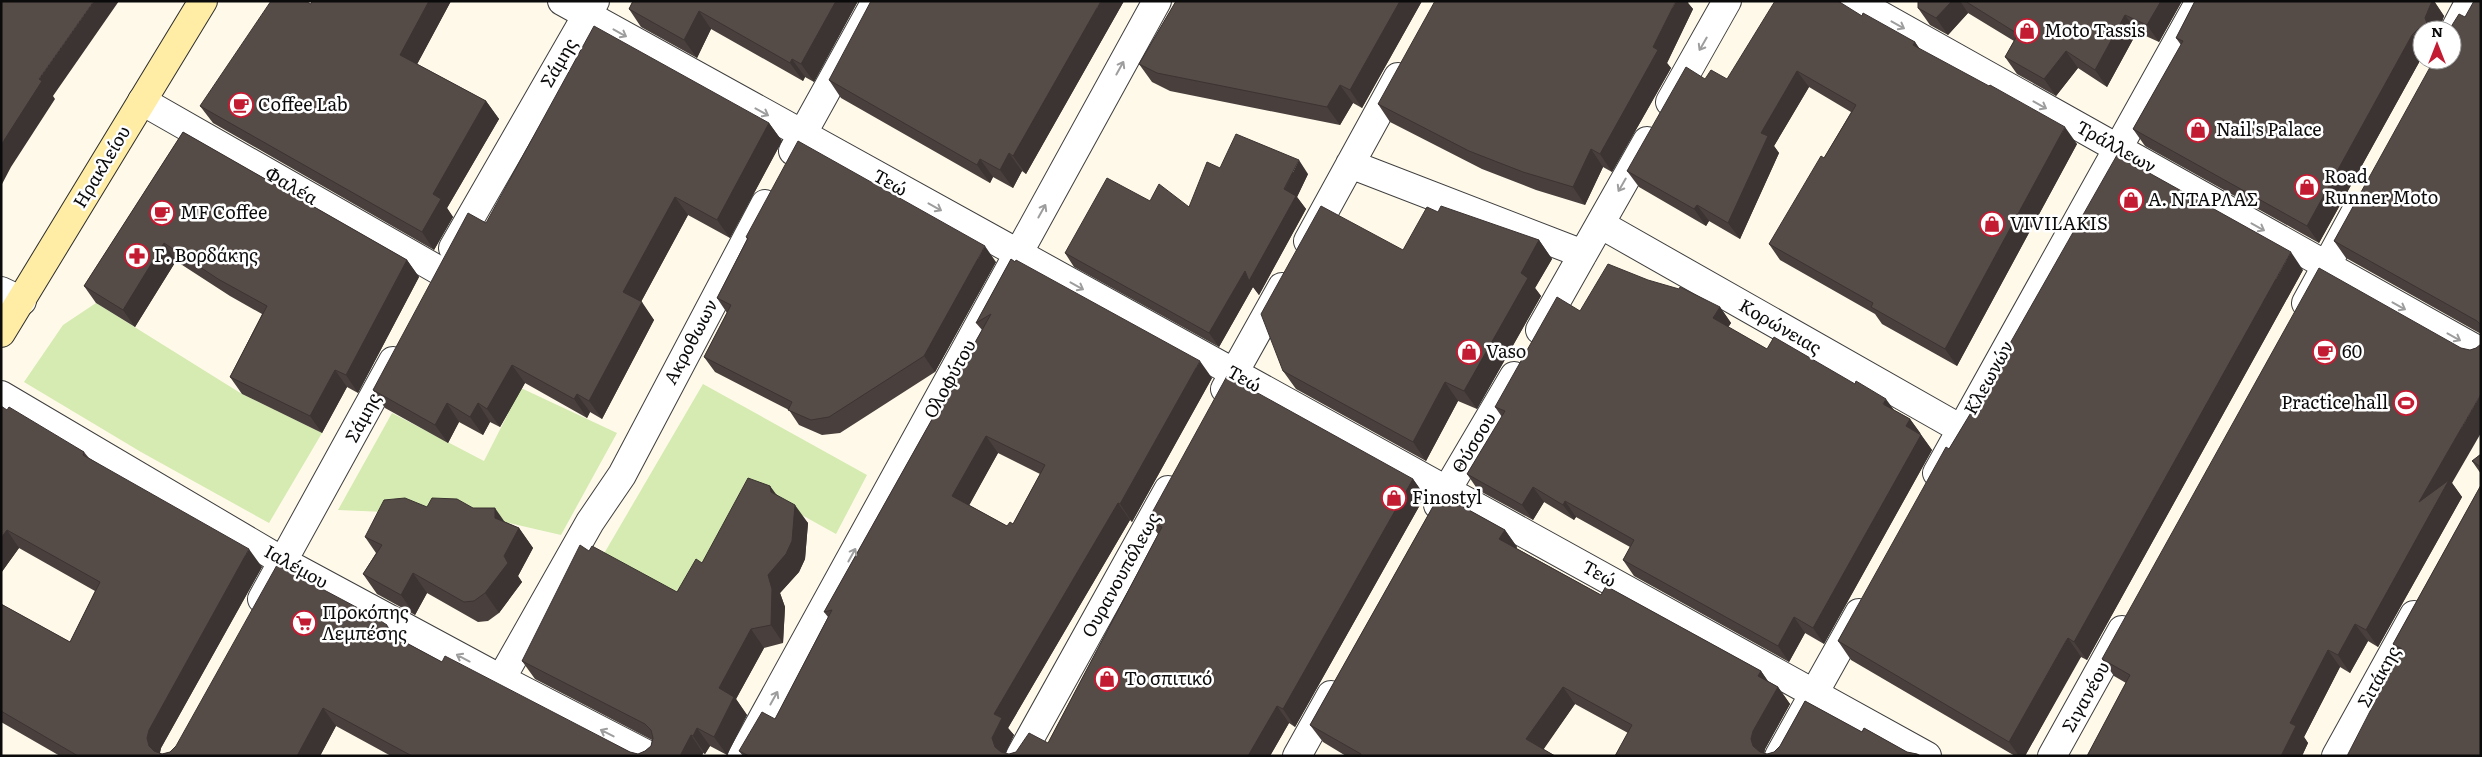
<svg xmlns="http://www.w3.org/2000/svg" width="2482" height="757" font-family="Literata,serif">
<rect width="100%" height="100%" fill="#fff9ea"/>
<path fill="#d5ebb1" d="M96,303l146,91 80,39 -53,90 -128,-71 -117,-70 39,-57z
M703,384l164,91 -31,59 -45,-25 -98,94 -91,-46z
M521,388l96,45 -56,102 -83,-19 -140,-6 54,-97 92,48z"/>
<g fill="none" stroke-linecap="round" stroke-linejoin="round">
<defs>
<path id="street" d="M562,1l1365,755
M1855,1l626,351
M2452,35l18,-34
M142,101l298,170
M1670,102l57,-101
M793,151l83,-150
M1350,164l233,90
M1600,224l361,205
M1308,241l90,-164
M453,248l142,-247
M1,291l21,10
M2306,303l49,-90
M1540,330l107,-189
M1225,389l57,-102
M1,395l283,167 217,117 149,77
M1937,473l263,-472
M1438,505l76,-129
M262,599l131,-238
M501,679l89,-157 32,-47 143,-271
M742,756l415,-755
M1020,756l148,-266
M1297,756l34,-61
M1779,756l80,-143
M2052,756l70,-126
M2336,756l78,-141"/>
<path id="secondary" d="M1,333l202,-332"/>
</defs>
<use href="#street" stroke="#3e3e3e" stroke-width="30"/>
<use href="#secondary" stroke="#2d2d2d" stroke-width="30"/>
<use href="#street" stroke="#fff" stroke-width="28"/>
<use href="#secondary" stroke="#ffeda5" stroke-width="28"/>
</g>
<path fill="#49403d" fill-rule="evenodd" d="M451,1l-34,63 69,37 13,18 -52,89 6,9 -19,33 -221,-127 -13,-17 111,-102z
M633,1h225l-44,81 -9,-5 -2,4 -92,-52 -14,29 -56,-31 -12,-18z
M1124,1l-98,173 -4,-3 -9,17 -20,-11 -3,6 -149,-85 -12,-18z
M1176,1h246l-60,107 -9,-5 -13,22 -170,-34 -18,-9 -13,-18z
M1918,1h264l-23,41 -22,-10 -30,55 -29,-19 -22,28 -39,-22 -12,-17 9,-16 -46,-28 -20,22 -18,-10 -12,-17z
M2195,1h239l10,15 -5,14h-17v27l-103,186 -174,-97 -12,-17 48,-84 -5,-7z
M2481,1v333l-135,-76 -12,-17 131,-224z
M1688,3l5,6 -26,54 4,5 -59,104 -9,-5 -18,38 -49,-15 -54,-21 -92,-47 -12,-18z
M1862,16l53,26 4,7 158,95 -120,222 -75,-42 -7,-10 -95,-54 -11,-16 55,-86 27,-46 -42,-25 -35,59 5,7 -39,86 -31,-18 -3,5 -67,-39 -12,-16 78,-92h22z
M769,123l13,18 -52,97 -42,-23 -47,87 13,18 -52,99 -12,-7 -3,6 -62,-35 -25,44 -10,-5 -7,13 -24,-13 -11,21 -63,-35 -12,-18 113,-167z
M183,132l224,128 12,17 -61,116 -11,-6 -25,46 -80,-39 -12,-17 32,-63 -32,-18 -54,-35 -41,66 -39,-24 -12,-17z
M1220,168l88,6 -11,23 9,12 -47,86 -6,-8 -34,60 -145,-80 -9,-14 85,-52 39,6z
M1438,212l101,28 13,19 -17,29 6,8 -64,113 -19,-8 -32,60 -130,-72 -13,-18 120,-121z
M746,237l250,25 -61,110 -95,61 -18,2 -23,-10 -10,-15 -74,-38 -11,-15 23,-44 -10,-15 30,-59z
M1011,259l201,119 -80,144 -2,-2 -122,208 6,7 -9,19h4l39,-11 110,-209 -10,-14 265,-41 12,17 -130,231 -6,-4 -19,33h-527l-4,-5 36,-32 53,-102 -4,-5 158,-282 -6,-7zM998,453l42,21 -27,50 -6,2 -38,-21z
M2303,270l-216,390 -6,-3 -2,2 -54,97h-10l-164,-96 -13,-19 111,-192 44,-72 -1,-2z
M1720,307l11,16 -3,4 39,22 127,61 16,9 22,31 -108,194 -19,-11 -16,29 -155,-86 -11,-16 7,-13 -54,-30 -2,3 -30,-18 -11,18 -55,-30 -11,-16 35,-57 -7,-10 85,-96z
M2461,348l9,2 6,-2 -24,135 10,14 -84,150 -10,-6 -18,32 -10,-6 -36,70 4,6 -6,13h-215l39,-73 -12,-7 -12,-17z
M7,410l77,42 5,6 173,109 -101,181 -1,5 2,1 8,-2 226,-115 46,25 188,90 8,2 7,-3 6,-5 1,-6 -117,-61 -13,-18 67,-110 88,41 93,-106 6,8 32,29 -3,36 -6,13 -19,21 5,14 -2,36 -19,5 -28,51 11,16 -20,40 -17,-9 -5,8 -2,-1 -1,3h-311l-55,-30 -16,30h-260l-59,-34v-118l69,38 25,-51 -76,-43 -18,25z
M2481,454v20l-9,-13z
M2481,485l-81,168 -7,-9z
M1440,494l65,36 12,17 -1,1 85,47 5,-9 155,85 7,10 10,6 12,17 -25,45 -1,4 3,1 7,-2 6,-6 25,-45 57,31 2,-4 43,24 10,2 4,2h-306l13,-23 -53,-29 -32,45 12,7h-209l-23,-14 -13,-17z
M427,507l46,1 46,20 14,20 -15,28 4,6 -23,31 -11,8 -10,1 -51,-29 -12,22 -38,-21 -14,-20 13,-21 -11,-16z"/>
<path fill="#3c3432" d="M94,1h25l-66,95 2,3 -44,68 -10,19v-41l38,-66z
M429,1h22l-38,71 -13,-17z
M836,1h22l-44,81 -13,-18z
M1101,1h23l-98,173 -13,-18z
M1400,1h22l-60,107 -12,-18z
M1676,1h13l-1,2 5,6 -26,54 4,5 -59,104 -12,-18z
M1952,1h8l8,12 -20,22 -12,-17z
M2161,1h21l-23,41 -12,-17z
M2432,1h2l10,15 -5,14h-9l-5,-12z
M699,11l12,18 -14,29 -13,-18z
M2125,15l12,17 -30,55 -12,-17z
M2412,35l10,14v8l-103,186 -12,-17z
M1915,42l12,17 -14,-14z
M2066,51l12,17 -22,28 -12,-17z
M792,59l13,18 -2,4 -13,-18z
M1797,71l12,16 -35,59 5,7 -39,86 -12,-16 33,-90z
M1340,85l13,18 -13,22 -13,-18z
M486,101l13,18 -52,89 6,9 -19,33 -12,-18 11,-38z
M769,123l13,18 -52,97 -13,-18z
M2065,127l12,17 -120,222 -12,-17z
M1591,149l12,18 -18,38 -12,-18z
M1009,153l13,18 -9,17 -13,-18z
M980,159l13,18 -3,6 -13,-18z
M1299,160l9,14 -11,23 9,12 -47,86 -6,-8 -34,60 -10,-14 36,-62z
M675,197l13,18 -52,96 -13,-19z
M1697,205l12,16 -3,5 -12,-17z
M1539,240l13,19 -17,29 6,8 -64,113 -13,-18 57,-118z
M164,243l12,18 -41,66 -12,-17z
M985,246l11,16 -61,110 -11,-16z
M2291,252l12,18 -216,390 -13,-18z
M407,260l12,17 -61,116 -12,-18z
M642,302l12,18 -52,99 -13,-18z
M1720,307l11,16 -7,11 -11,-16z
M1200,361l12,17 -80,144 -12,-18z
M512,365l13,18 -25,44 -13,-18z
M335,370l12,17 -25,46 -12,-17z
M1445,382l13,19 -32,60 -13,-19z
M577,394l13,18 -3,6 -13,-19z
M2481,394v39l-29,50 10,14 -84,150 -12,-17 53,-128z
M1886,399l11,15 -14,-10z
M447,403l12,19 -11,21 -13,-18z
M478,403l12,19 -7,13 -13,-18z
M1910,419l11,15 -15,-8z
M1921,435l11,15 -108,194 -11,-16z
M986,436l12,17 -33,60 -13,-17z
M1413,479l12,17 -130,231 -12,-18z
M770,486l12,18 -11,-12z
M1533,487l11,15 -11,18 -11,-15z
M1565,501l11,16 -2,3 -11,-15z
M1118,503l12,17 -122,208 6,7 -10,21 -9,-9 -3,-9 2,-24z
M795,505l13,18 -3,36 -6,13 -19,21 5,14 -2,36 -12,-18 -3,-50z
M495,508l14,20 -14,-10z
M519,528l14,20 -15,28 4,6 -23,31 -14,-20z
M7,530l12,18 -18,25v-35z
M1505,530l12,17 -5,10 -13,-18z
M249,549l13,18 -101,181 -2,8 -10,-10 -2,-8 2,-8z
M413,573l14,20 -12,22 -14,-20z
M1794,617l11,16 -16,29 -11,-16z
M2355,624l13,17 -18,32 -12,-18z
M387,625l13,18 -16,-12z
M751,629l13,19 -28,51 11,16 -20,40 -13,-18 5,-49z
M2068,638l13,19 -56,99h-6l-10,-14z
M2328,650l12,17 -36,70 4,6 -6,13h-21l9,-33z
M1761,671l12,18 -15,-13z
M1563,687l12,17 -36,52 -13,-17z
M1778,687l12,17 -25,45 -1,7 -11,-10 -2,-7 2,-8z
M1277,706l12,17 -19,33h-22z
M323,708l13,18 -16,30h-23z
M697,728l13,18 -5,8 -12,-18z
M691,735l12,18 -1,3h-22z"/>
<path fill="#554b47" stroke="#3c3432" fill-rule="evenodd" d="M1,1h93l-55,78 3,2 -41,64z
M271,1h34l6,3 1,-3h117l-29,54 86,46 -53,93 8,5 -19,33 -222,-126z
M633,1h203l-35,63 -9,-5 -2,4 -91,-52 -15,29 -55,-31z
M871,1h230l-88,155 -4,-3 -9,17 -20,-11 -3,6 -148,-85z
M1176,1h224l-50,89 -10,-5 -13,22 -170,-34 -18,-9z
M1435,1h241l-23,46 5,3 -58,104 -9,-5 -18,38 -50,-15 -54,-21 -91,-47z
M1775,1h63l24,15 1,-3 52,29 -2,3 76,41 1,-1 75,42 -120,222 -74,-42 2,-4 -104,-59 52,-88 3,2 32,-53 -59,-34 -36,62 7,3 -40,87 -31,-18 -3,4 -67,-38 59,-104 19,12 6,-9 16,9z
M1918,1h34l-16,17 -18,-10z
M1965,1h196l-14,24 -22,-10 -30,55 -29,-19 -22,28 -39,-22 13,-23z
M2195,1h237l-7,17 4,10 -11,1 -6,6 -105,191 -174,-97 50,-88 -7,-3z
M2474,1h7v324l-4,-4 -143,-80 100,-181h18v-30h-3l10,-16 6,3z
M594,26l175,97 -52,97 -42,-23 -52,95 19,10 -53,99 -12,-7 -3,5 -62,-34 -25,44 -9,-6 -8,14 -23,-14 -12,22 -62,-35 95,-177 18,10z
M183,132l224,128 -61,115 -11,-5 -25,46 -80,-39 37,-71 -49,-27 -54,-36 -41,67 -39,-24z
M1236,134l63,26 -15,29 12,7 -47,85 -4,-10 -36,62 -144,-80 42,-75 43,23 9,-17 30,23 18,-45 13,6z
M798,141l187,105 -61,110 -95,61 -18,3 -23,-10 4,-8 -88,-45 27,-52 -14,-7 31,-60 -2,-1z
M2117,155l174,97 -217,390 -6,-4 -2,3 -57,101 -171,-101 108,-194 3,2 44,-73 -1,-1z
M1321,206l82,44 24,-43 11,5 3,-6 98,34 -18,33 7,5 -64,113 -19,-9 -32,60 -130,-71 -22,-57z
M1011,259l4,3 1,-2 184,101 -80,143 -2,-1 -124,211 8,4 -10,20 3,9 6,5 8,2 7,-2 13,-19 19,10 114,-216 -14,-7 79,-144 186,103 -130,230 -6,-3 -29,50h-499l-10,-5 23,-39 13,7 57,-109 -8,2 167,-298 -15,9zM986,436l59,29 -32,59 -3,-2 -3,4 -55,-30z
M1608,264l40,16 31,9 1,-2 40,20 -7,11 54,31 7,-12 81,47 1,-3 30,18 -3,5 27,15 -4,7 15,9 -108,193 -19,-11 -16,29 -155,-86 11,-20 -69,-39 -2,4 -30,-18 -11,18 -55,-31 38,-63 -10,-4 62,-110 23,14z
M2319,268l142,80 9,2 6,-2 5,-4v50l-62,108 30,-22 -83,150 -11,-6 -17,31 -10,-5 -38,73 6,3 -15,30h-194l43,-81 -28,-16z
M1,406l6,4 2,-3 75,45 -1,3 166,94 -100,181 -2,8 2,8 5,5 8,3 8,-2 6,-6 101,-181 96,51 14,9 -3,6 58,31 3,-6 185,96 8,2 7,-3 6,-5 2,-8 -2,-8 -6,-6 -123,-63 58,-116 9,6 3,-5 85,46 19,-33 6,4 46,-85 22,8 1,6 24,13 -3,36 -6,13 -18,21 4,14 -1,36 -20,4 -32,59 15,9 -20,40 -17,-9 -4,8 -2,-1 -11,21h-268l-89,-48 -26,48h-219l-77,-45v-107l69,38 30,-60 -93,-52 -6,8z
M2481,454v13l-9,-6z
M2481,485v271h-134l55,-107 -9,-5z
M1440,494l65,36 -6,9 102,56 5,-9 155,85 -3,5 20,11 -25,44 -2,8 2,7 7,6 7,2 7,-2 6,-6 25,-45 57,31 2,-4 43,24 10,2 4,2h-306l17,-31 -69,-38 -37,52 29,17h-194v-2l-51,-29z
M405,498l22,9 5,-9 25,1 16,9h22v10l24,10 -15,28 4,7 -23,30 -11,8 -10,1 -51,-29 -12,22 -38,-21 19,-29 -17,-8 19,-37z"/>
<defs><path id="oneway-shaft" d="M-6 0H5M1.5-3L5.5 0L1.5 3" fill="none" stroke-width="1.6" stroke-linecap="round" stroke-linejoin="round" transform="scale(1.25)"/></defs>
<g stroke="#9d9d9d">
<use href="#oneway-shaft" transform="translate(1898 25) rotate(29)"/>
<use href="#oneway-shaft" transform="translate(620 33) rotate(29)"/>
<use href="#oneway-shaft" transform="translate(1703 44) rotate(120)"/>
<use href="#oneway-shaft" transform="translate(1120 68) rotate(-61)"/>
<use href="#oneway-shaft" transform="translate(2040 105) rotate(29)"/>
<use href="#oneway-shaft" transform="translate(762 112) rotate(29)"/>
<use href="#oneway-shaft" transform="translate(1622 185) rotate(120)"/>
<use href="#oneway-shaft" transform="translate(935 207) rotate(29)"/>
<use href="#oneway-shaft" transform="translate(1042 211) rotate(-61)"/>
<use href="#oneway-shaft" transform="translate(2258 227) rotate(29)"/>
<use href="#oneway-shaft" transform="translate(1077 286) rotate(29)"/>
<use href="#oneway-shaft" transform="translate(2399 306) rotate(29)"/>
<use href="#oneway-shaft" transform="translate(2454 337) rotate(29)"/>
<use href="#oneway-shaft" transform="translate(852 555) rotate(-61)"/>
<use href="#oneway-shaft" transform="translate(463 658) rotate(-152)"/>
<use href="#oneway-shaft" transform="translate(774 698) rotate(-61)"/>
<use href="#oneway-shaft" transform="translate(607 733) rotate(-153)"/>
</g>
<defs>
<symbol id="shop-ring" viewBox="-11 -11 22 22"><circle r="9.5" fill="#fff" stroke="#c31b32" stroke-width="1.5"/><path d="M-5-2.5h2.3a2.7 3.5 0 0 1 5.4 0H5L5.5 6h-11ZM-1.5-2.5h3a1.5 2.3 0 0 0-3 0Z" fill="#c31b32"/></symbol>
<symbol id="cafe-ring" viewBox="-11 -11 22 22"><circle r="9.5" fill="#fff" stroke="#c31b32" stroke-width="1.5"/><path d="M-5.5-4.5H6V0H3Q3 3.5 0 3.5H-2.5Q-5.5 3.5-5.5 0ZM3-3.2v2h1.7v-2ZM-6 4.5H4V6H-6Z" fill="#c31b32"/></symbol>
<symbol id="pharmacy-ring" viewBox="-11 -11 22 22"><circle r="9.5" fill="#fff" stroke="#c31b32" stroke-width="1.5"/><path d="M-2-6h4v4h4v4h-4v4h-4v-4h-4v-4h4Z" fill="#c31b32"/></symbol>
<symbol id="stadium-ring" viewBox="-11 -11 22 22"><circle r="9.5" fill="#fff" stroke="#c31b32" stroke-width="1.5"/><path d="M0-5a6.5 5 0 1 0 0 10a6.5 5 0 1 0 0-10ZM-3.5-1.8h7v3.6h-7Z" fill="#c31b32"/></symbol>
<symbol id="supermarket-ring" viewBox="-11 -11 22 22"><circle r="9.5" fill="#fff" stroke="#c31b32" stroke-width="1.5"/><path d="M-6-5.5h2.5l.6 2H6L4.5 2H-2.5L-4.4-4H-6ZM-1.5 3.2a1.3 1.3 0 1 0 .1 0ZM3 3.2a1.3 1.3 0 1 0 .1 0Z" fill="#c31b32"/></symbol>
</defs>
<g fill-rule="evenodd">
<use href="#shop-ring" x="2013" y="17" width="28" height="28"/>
<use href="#cafe-ring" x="227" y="91" width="28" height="28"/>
<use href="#shop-ring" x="2184" y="116" width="28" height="28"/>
<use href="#shop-ring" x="2293" y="173" width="28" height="28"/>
<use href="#shop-ring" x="2117" y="186" width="28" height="28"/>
<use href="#cafe-ring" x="148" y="199" width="28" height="28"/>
<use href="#shop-ring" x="1978" y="210" width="28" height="28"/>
<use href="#pharmacy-ring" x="123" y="242" width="28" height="28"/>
<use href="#shop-ring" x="1455" y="338" width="28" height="28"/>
<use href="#cafe-ring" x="2311" y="338" width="28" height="28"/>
<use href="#stadium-ring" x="2392" y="389" width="28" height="28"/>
<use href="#shop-ring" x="1380" y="484" width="28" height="28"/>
<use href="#supermarket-ring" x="290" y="609" width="28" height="28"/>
<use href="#shop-ring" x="1093" y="665" width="28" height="28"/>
</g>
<g text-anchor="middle" stroke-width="5" stroke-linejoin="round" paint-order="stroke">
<g font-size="18" fill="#0b0b0b" stroke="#fff" text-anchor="start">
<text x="2044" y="37">Moto Tassis</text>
<text x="258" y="111">Coffee Lab</text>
<text x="2216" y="136">Nail's Palace</text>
<text x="2324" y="183">Road<tspan x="2324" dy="21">Runner Moto</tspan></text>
<text x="2148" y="206">Α. ΝΤΑΡΛΑΣ</text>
<text x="180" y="219">MF Coffee</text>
<text x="2010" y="230">VIVILAKIS</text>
<text x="154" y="262">Γ. Βορδάκης</text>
<text x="1486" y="358">Vaso</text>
<text x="2342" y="358">60</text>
<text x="2388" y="409" text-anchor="end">Practice hall</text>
<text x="1412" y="504">Finostyl</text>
<text x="322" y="619">Προκόπης<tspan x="322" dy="21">Λεμπέσης</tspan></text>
<text x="1124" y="685">Το σπιτικό</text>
</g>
<g font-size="18" fill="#0b0b0b" stroke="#fff">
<text transform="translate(559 63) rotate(-60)" y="6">Σάμης</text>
<text transform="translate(2116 147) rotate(29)" y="6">Τράλλεων</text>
<text transform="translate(102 167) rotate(-59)" y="6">Ηρακλείου</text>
<text transform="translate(890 183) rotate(29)" y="6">Τεώ</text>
<text transform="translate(291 186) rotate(30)" y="6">Φαλέα</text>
<text transform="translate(1780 327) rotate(30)" y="6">Κορώνειας</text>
<text transform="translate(691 342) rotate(-62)" y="6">Ακροθωων</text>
<text transform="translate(1989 378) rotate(-61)" y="6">Κλεωνών</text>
<text transform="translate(950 379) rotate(-61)" y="6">Ολοφύτου</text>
<text transform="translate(1244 379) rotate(29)" y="6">Τεώ</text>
<text transform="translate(363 418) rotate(-62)" y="6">Σάμης</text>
<text transform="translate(1474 443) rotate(-59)" y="6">Θύσσου</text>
<text transform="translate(296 567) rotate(29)" y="6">Ιαλέμου</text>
<text transform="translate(1599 574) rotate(29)" y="6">Τεώ</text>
<text transform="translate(1121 575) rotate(-61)" y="6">Ουρανουπόλεως</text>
<text transform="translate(2379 677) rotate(-61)" y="6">Σιτάκης</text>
<text transform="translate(2086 697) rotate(-61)" y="6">Σιγανέου</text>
</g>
</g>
<rect width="2482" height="757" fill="none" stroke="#0b0b0b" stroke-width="5"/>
<g transform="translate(2437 45)"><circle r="24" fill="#ffffff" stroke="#9d9d9d"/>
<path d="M0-4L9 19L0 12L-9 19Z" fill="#c31b32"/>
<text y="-8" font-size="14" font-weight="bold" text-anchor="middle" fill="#0b0b0b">N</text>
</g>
</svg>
